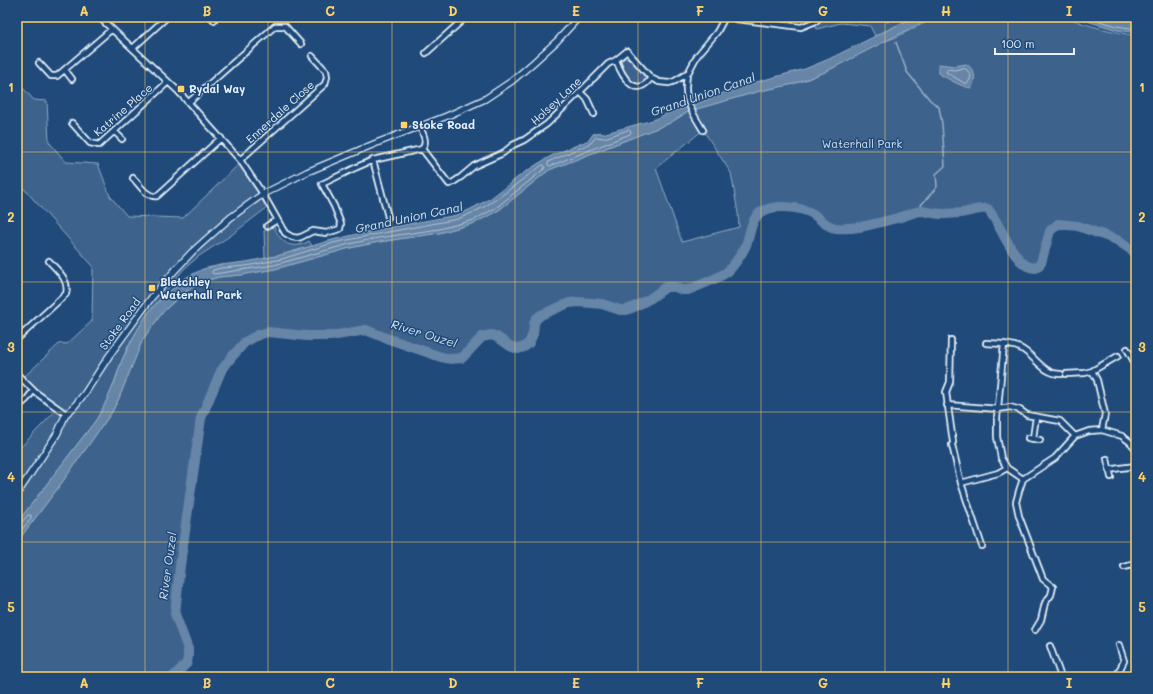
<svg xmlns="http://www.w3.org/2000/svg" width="1153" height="694" font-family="Mali,sans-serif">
<rect width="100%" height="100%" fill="#1f4a7a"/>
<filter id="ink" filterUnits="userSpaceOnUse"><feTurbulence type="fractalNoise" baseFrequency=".025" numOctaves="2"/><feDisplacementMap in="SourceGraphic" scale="8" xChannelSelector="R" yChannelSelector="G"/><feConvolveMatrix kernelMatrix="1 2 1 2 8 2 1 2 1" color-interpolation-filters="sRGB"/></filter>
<g filter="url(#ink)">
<path fill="#3c628c" stroke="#92aac2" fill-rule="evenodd" d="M825,17h89l-39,19 -5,-10 -29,-3 -24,6 -2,-4z
M937,17h130c21,10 46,14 69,19v217l-19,-13 -39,-14 -20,-2 -8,7 -9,32 -5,5c-5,0 -8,-1 -12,-4 -16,-15 -23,-38 -36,-55 -10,-2 -17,3 -27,4 -6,0 -12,1 -18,1 -7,0 -14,-3 -21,-3 -6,0 -14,4 -21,6 -21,5 -43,13 -65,11 -10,-1 -15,-9 -23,-14 -12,-7 -37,-10 -50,-3 -13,7 -12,22 -17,34 -2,6 -15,23 -19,27 -8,6 -29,13 -39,18h-6l-7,-3h-9l-15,11 -17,9 -8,3h-6l-18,-6 -10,-1 -14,-1 -9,1 -28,12 -5,4 -2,5 -1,10 -4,9 -5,4 -6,1 -8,-2 -13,-9 -7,-2 -8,2 -20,21 -11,1 -10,-2 -55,-19 -20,-8 -35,6h-24l-39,-4 -10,3 -13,7 -15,17 -9,12 -20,47 -21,148 -5,48 13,35v7l-1,7 -13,14h-157v-135l41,-54 54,-76 7,-14 24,-59 20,-27 18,-17 21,-13 17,-5 22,-2 34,-6 75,-21 29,-6 60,-9 36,-10 24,-13 50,-40 121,-47 16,-10 14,-5 60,-17 34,-7 14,-5 17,-7 60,-31 9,-3zM703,130l28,43 7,40 1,14 -57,15 -26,-74z
M625,58l5,1 17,20c-3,6 -7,6 -14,5l-10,-16 -2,-7z
M21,86l13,14 13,1 2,41 17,20 32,2 12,32 17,20 56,2 56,-54 29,43 -38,29 -31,20 -15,13 -36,44 -19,31 -7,16 -12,34 -6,12 -8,14 -79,103v-71l3,-4 40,-42 -21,-14 -15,-15 36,-34 7,1 25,-23 1,-55 -76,-85v-91z
M274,226c6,17 18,25 35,15l3,5 -31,9 -16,3 -1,-27z"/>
<path fill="#6685a7" stroke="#9ab0c7" d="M914,17h19l-108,55 -31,12 -34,7 -60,17 -14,5 -16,10 -121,47 -50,40 -24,13 -36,10 -60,9 -29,6 -75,21 -34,6 -22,2 -17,5 -11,6 -10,7 -8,7 -10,10 -20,27 -24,59 -7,14 -54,76 -41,54v-19l79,-103 8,-14 10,-22 8,-24 16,-31 10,-16 16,-17 21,-18 18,-9 17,-4 26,-3 35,-7 51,-15 34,-8 91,-17 12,-5 22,-12 31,-24 17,-11 14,-8 36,-15 4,-6 7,-2 2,2 51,-14 20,-9 19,-5 26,-11 27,-10 60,-16 24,-10z
M1073,17h56l7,1v15l-19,-3z
M939,64l15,2 13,-2c9,9 9,12 5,24 -12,-1 -22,-9 -33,-14z"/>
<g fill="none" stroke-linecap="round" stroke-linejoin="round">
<path stroke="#b4c6d8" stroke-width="1" d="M1085,17l32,9 19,3
M964,68l5,4 2,5 -3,6h-4l-18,-11 1,-3 7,1z
M629,130l2,2 -1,2 -80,32 -2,-1v-3l43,-19 5,-6 8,1z
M544,165l1,2 -1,2 -47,38 -23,13 -11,3 -24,6 -61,9 -29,6 -75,21 -60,9 -2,-1 1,-3 8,-2 25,-2 36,-7 51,-16 34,-7 91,-17c12,-5 26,-11 37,-19 16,-11 30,-23 46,-34z
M17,525l4,-2 7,-8h3v3l-14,18"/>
<path stroke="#9ab0c7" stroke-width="1.5" d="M887,17l1,5
M896,42l11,30 23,28 9,7 3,17 3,42 -9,8 1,13 -16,18 4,7"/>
<path stroke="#6685a7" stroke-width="10" d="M173,677l14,-14 1,-7v-7l-13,-35 5,-48 21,-148 20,-47 9,-12 15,-17 13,-7 10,-3 39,4h24l35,-6 20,8 55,19 10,2 11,-1 20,-21 9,-2 6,2 13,9 8,3 6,-2 5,-4 4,-9 1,-10 2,-5 5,-4 28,-12 9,-1 14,1 10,1 18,6h6l8,-3 17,-9 15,-11h9l7,3h6c10,-4 31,-12 39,-18 5,-4 17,-21 19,-27 5,-12 4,-27 17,-34 13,-7 38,-4 50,3 8,5 13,13 23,14 22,2 44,-6 65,-11 7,-2 15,-6 21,-6 7,1 14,3 21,3 6,0 12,-1 18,-1 10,-1 17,-6 27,-4 13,17 20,41 36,55 4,3 7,4 12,4l5,-5 9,-32 8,-7 20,2 39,14 19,13"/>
<defs>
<path id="minor" d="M99,17l79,74 62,69 23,34 22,39 7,4 5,1 4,-1 12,-6 13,2 14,-4 1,-5 -7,-18 -12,-22 35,-17 16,-7 49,-11c6,-7 1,-15 -2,-22
M211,17l3,3
M730,17l6,2 65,8 15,-6 4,-4
M133,48l34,-31
M426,53l40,-36
M39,63l12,13h6l55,-47
M65,70l7,9
M687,73c0,4 -1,9 -1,13 -1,16 9,31 17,44
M651,78c-16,22 -29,-2 -35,-18l11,-9 24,27 8,4 10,1 6,-2 13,-8 9,-17 20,-24 8,-15
M593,79l15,-15 8,-4
M580,92l7,7 7,15
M189,102l86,-76h10l16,18
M72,123l18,20 9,2 69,-63
M114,131l8,8
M422,149l27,35 3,-1 9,-6 13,-11 29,-13 10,-8 11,-5 23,-16 43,-42
M240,160l85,-76 2,-7 -1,-6 -14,-15
M373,160l15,57
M133,178c6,6 14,20 24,18l64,-58
M267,226l10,-6
M17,339l49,-45c4,-14 -9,-24 -17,-33
M951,340l-1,42 -4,10 7,50
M986,343c11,1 24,0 34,5 16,8 22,26 41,26
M1004,344l-7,74v19l4,21 6,10 16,11
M1127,349l9,16
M1092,371l5,9 8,34 -3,16
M17,374l18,18 31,22
M1066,374l19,-1 7,-2 26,-15
M947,405l52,4 11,-2 10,3 7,5 33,6 15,15
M17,408l10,-9 6,-8
M1028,438l12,2
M1033,438l3,-21
M952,445l9,38
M1107,459l4,18
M1109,470l11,-2 16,-2
M982,546l-21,-63 37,-10 9,-5
M1124,567l12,-3
M1035,630l6,-10 4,-17 6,-8 2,-8 -10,-8 -24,-63 -3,-14 3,-11 4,-12 32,-21 20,-22 14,-5 13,-1 20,6 8,6 6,7
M1050,646l11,31
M1117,675l7,-14 -5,-16
M1108,677l9,-2 5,2"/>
<path id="tertiary" d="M17,494l40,-60 9,-20 7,-6 12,-15 24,-37 43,-59 24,-28 16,-17 38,-34 33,-24 44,-22 72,-30 68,-26 38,-17 27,-18 22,-19 23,-21 22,-24"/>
</defs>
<use href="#minor" stroke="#e8f1f8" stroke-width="8"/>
<use href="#tertiary" stroke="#e8f1f8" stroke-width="8"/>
<use href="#minor" stroke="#1f4a7a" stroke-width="4.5"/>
<use href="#tertiary" stroke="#1f4a7a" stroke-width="5.5"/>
</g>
</g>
<path fill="none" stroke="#ffd166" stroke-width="1" stroke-opacity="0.55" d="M145,17v660M268,17v660M392,17v660M515,17v660M638,17v660M761,17v660M885,17v660M1008,17v660M17,152h1119M17,282h1119M17,412h1119M17,542h1119"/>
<g fill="#ffd166" stroke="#1f4a7a" stroke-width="1.5">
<rect x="177" y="85" width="8" height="8" rx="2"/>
<rect x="400" y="121" width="8" height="8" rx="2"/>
<rect x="148" y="284" width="8" height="8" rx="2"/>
</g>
<g text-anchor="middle" stroke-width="3" stroke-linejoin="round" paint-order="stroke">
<g font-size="11" font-weight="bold" fill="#e8f1f8" stroke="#1f4a7a" text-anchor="start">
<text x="189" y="93">Rydal Way</text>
<text x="412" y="129">Stoke Road</text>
<text x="160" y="286">Bletchley<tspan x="160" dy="13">Waterhall Park</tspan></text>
</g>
<g font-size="11" fill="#e8f1f8" stroke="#1f4a7a">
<text transform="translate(556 101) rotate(-43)" y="4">Holsey Lane</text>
<text transform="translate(123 110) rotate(-41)" y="4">Katrine Place</text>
<text transform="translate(280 112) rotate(-42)" y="4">Ennerdale Close</text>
<text transform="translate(120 324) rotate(-54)" y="4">Stoke Road</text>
</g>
<g font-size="11" fill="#d7e3ed" stroke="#1f4a7a">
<text x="862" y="148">Waterhall Park</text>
</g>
<g font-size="12" font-style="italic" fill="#d4e1ec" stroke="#1f4a7a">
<text transform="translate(703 95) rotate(-19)" y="4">Grand Union Canal</text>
<text transform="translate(409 218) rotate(-12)" y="4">Grand Union Canal</text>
<text transform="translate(424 334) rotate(17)" y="4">River Ouzel</text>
<text transform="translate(168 566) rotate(-82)" y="4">River Ouzel</text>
</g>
</g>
<rect width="1153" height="694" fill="none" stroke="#1f4a7a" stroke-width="44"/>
<path d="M995 48v6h79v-6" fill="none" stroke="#e8f1f8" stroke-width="2"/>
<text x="1001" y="48" font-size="12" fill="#e8f1f8" stroke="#1f4a7a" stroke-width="3" paint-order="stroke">100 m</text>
<rect x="22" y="22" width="1109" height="650" fill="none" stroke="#ffd166" stroke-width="1.5"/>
<g font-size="13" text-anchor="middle" font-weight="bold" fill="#ffd166">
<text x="84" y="16">A</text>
<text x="207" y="16">B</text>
<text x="330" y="16">C</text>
<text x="453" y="16">D</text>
<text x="576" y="16">E</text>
<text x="700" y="16">F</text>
<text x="823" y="16">G</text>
<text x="946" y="16">H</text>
<text x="1069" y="16">I</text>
<text x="11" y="92">1</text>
<text x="1142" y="92">1</text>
<text x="11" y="222">2</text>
<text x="1142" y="222">2</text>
<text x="11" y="352">3</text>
<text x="1142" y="352">3</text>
<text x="11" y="482">4</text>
<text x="1142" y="482">4</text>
<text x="11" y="612">5</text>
<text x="1142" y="612">5</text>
<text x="84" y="688">A</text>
<text x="207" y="688">B</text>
<text x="330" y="688">C</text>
<text x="453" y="688">D</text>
<text x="576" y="688">E</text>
<text x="700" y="688">F</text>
<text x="823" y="688">G</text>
<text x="946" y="688">H</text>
<text x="1069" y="688">I</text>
</g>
</svg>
